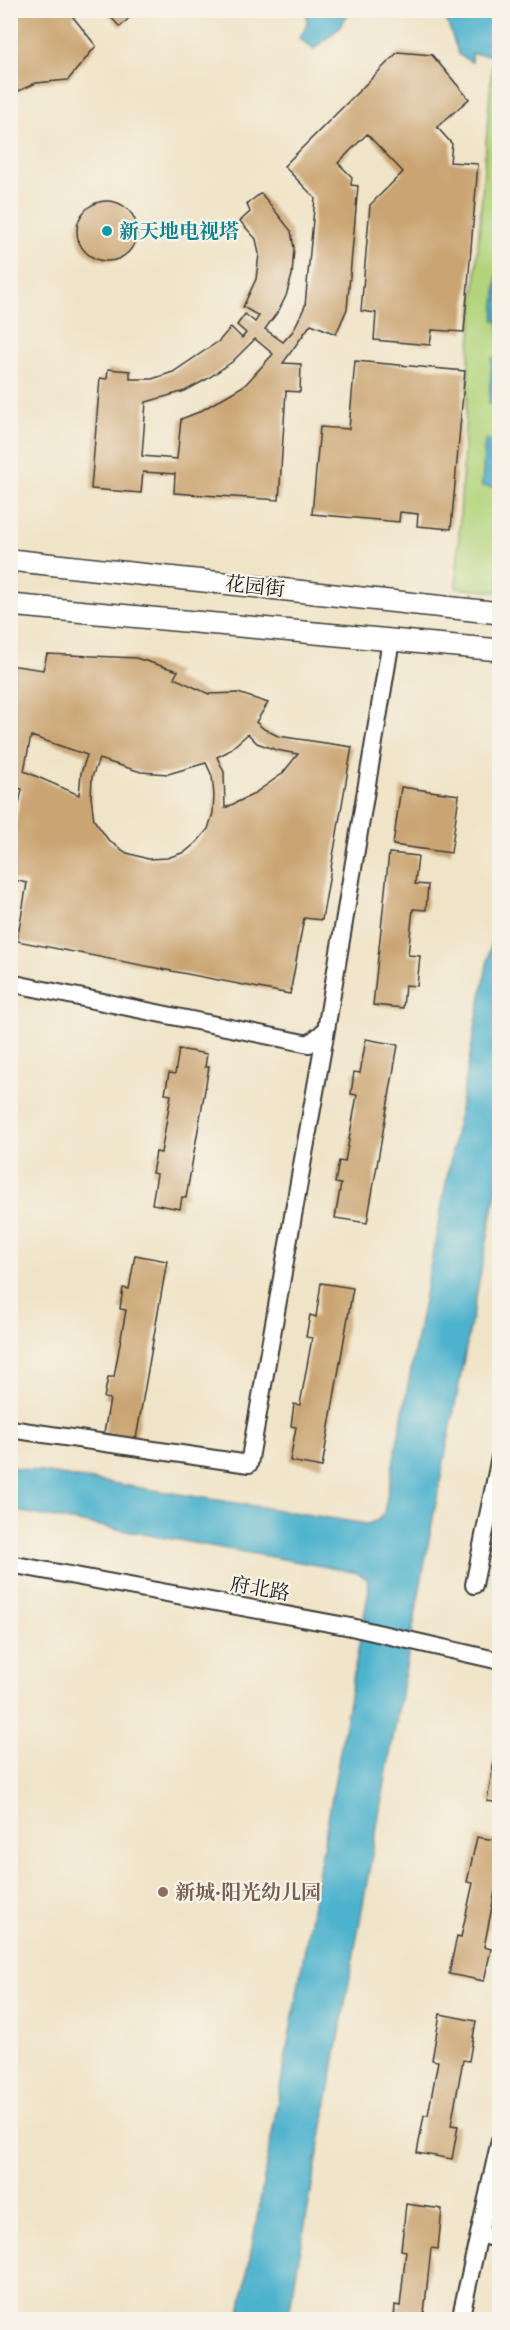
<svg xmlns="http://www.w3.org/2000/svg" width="510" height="2330" font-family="'Libre Caslon Text','Noto Serif SC',serif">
<rect width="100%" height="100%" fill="#f7f3e8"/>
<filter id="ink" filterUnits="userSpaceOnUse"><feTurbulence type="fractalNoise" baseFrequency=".0167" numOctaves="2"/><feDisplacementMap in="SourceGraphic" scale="12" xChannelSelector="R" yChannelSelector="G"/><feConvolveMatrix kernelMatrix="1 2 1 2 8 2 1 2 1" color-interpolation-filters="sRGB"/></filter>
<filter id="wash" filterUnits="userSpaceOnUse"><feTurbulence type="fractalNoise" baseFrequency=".008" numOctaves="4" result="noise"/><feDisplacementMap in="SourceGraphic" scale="24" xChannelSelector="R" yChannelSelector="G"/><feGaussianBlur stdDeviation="1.35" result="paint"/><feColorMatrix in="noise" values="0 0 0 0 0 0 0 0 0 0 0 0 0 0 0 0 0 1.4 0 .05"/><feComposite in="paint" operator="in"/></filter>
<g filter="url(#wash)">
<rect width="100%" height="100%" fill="#f0e4c8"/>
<path fill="#b3d47d" stroke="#68784c" stroke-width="1.5" d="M441,11h58v581l-43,-4 13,-227 24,-306 -21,-1v8l-13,-7 -14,-40z"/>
<path fill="#4eb2cd" stroke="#356774" stroke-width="1.5" d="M306,11h50l-9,4 -8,13 -25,21 -15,-11c7,-9 10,-16 7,-27z
M441,11h58v44l-27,-1v8l-13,-7 -14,-40z
M497,275l3,1 -1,45h-5z
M492,358l7,1v46l-10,-1z
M485,440l14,1v46l-17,-1z
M499,901v277l-70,361 -141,780h-49l130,-730 -2,-10 -9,-6 -20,-4 -327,-59 -1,-43 357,57 11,-4 6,-7z"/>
<g id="blocks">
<path fill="#caa472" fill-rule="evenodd" d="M10,10h70l-7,7 23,29 -28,34 -32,3 -26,12z
M104,10h33l-17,17z
M398,52l34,3 37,44 -32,28 15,17 -2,18 28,2 -14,168 -32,-2 -2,15 -56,-5 2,-27 -15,-2 9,-106 33,-33 -36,-38 -29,29 14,14 -1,8 7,1 -11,123 -11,25 -25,-10 -28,39 18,1 -1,28 -14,-1 -7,109 -105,-7 1,-19 -32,-2 -2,21 -50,-4 9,-111 7,1 1,-10 22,2v8h22l21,-7 46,-31 12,-14 11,11 4,-5 -9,-8 8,-11 10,8 4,-6 -16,-9 13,-28 3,-25 -3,-15 -16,-18 10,-9 -3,-8 14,-11 30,38 3,17 -2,27 -6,21 -7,14 -14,19 18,13 10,-11 12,-25 10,-108 -31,-32zM255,339l18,15 -28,31 -46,27 -18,7 -4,40 -35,-3 4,-54 39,-11 22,-12 25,-17z
M77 231a30 30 0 1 1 60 0a30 30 0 1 1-60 0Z
M355,361l110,10 -14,158 -34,-3 1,-12 -18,-2 -1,10 -87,-8 8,-87 29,2z
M47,654l89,4 42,13 -4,7 35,16 29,-1 30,10 -12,19 8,7 14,7 74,11 -30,173 -18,-2 -14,76 -273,-53 10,-58 -17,-4v-32l12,-58 -12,-3v-121l33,5zM248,734l9,9 19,7 22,4 -16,20 -30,21 -27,13 -1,-36 -7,-15 10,-5zM31,736l56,19 -6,18 -2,22 -55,-24zM99,759l42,13 27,2 38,-11 6,13 2,19 -1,18 -5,16 -11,13 -12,10 -18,6 -19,1 -21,-6 -18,-12 -15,-21 -3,-23 1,-20z
M401,787l58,8 -8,58 -58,-8z
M389,853l29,3 -3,28 13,1 -2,25 -13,-1 -5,46 12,1 -3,30 -12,-1 -2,23 -30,-3z
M10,1002l8,1 -6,31h-2z
M366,1039l32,6 -31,178 -32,-5 6,-34 -6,-1 4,-22 6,1 12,-67 -6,-1 3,-22 6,1z
M179,1049l28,5 -2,13h4l-23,131 -4,-1 -2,12 -28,-5 5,-30 -5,-1 4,-21 5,1 10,-58 -6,-1 4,-21 6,1z
M135,1255l32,6 -31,178 -32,-6 6,-34 -6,-1 4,-21h6l12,-67 -6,-1 3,-21 6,1z
M321,1283l32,5 -31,179 -32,-6 6,-34 -5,-1 3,-22 6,1 12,-67 -6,-1 4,-22 6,2z
M498,1736h2v67l-13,-2z
M477,1837l23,4v42l-3,-1 -13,65 7,2 -7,32 -35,-7 8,-38 4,1 12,-54 -6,-1z
M440,2014l36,7 -7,40 -6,-1 -12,65 7,1 -6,33 -35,-6 7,-38h4l10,-54 -6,-1z
M406,2204l36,5 -4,40 -7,-1 -7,66 7,1 -1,5h-36l1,-15 5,1 6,-55 -5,-1z"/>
</g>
</g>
<g filter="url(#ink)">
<use href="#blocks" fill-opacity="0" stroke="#3c3a36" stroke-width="1.5"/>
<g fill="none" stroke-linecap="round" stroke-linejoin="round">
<defs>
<path id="minor" d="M10,983l299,61 17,-14 65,-390
M10,1429l239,35 77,-434
M10,1564l341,63 149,34
M474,1585l26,-128
M480,2234l20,6
M460,2320l40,-180"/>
<path id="major" d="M10,560l490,53
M10,605l490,45"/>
</defs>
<use href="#minor" stroke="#3c3a36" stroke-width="20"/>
<use href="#major" stroke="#3c3a36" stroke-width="24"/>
<use href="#minor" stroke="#fff" stroke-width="16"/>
<use href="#major" stroke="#fff" stroke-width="21"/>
</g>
</g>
<circle fill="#0f9aa8" stroke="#f7f3e8" stroke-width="2" cx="107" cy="231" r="6"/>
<circle fill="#8d6e63" stroke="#f7f3e8" stroke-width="2" cx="163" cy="1892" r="6"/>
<g text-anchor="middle" stroke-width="4.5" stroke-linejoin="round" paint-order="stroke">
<g font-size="20" font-weight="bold" fill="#0d838f" stroke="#f7f3e8" text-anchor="start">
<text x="119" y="238">新天地电视塔</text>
</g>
<g font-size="20" fill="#1c1c1c" stroke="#f7f3e8">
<text transform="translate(255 586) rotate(6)" y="7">花园街</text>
<text transform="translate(260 1588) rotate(10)" y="7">府北路</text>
</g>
<g font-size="20" font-weight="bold" fill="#785e54" stroke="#f7f3e8" text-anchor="start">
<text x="175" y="1899">新城·阳光幼儿园</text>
</g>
</g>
<rect width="510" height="2330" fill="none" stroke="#f7f3e8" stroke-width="36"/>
</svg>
